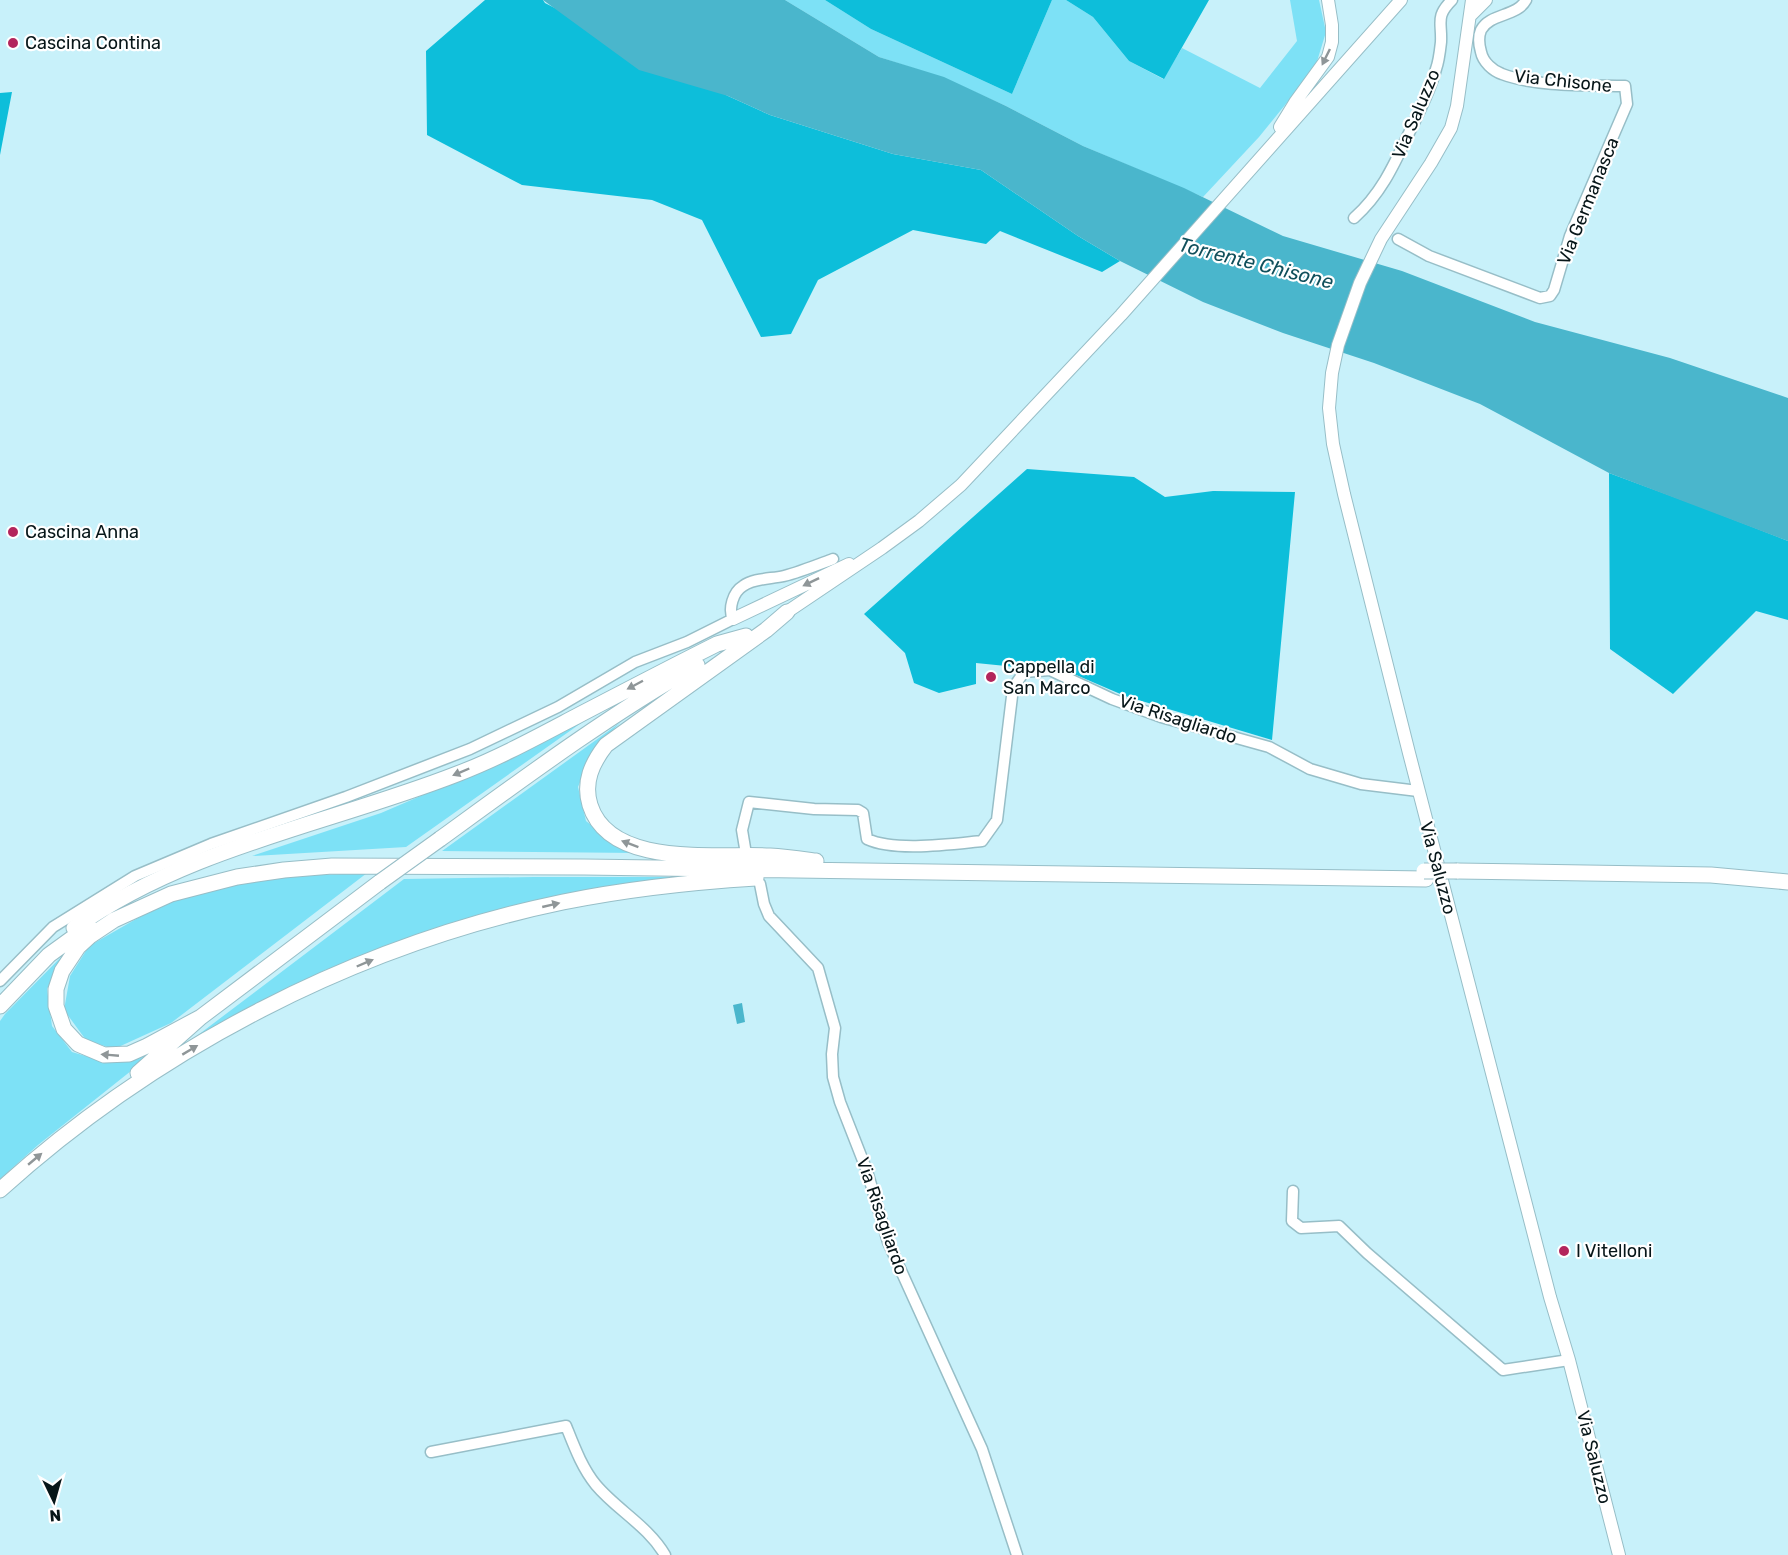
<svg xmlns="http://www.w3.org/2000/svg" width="1788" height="1555" font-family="Rubik,sans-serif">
<rect width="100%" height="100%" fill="#c8f1fa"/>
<path fill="#7de1f6" d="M785,0h40l46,29 141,65 40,-94h14l27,17 36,44 34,18 19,-31 78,40 37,-47 -7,-41h29l7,32 -11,36 -56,69 -56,60 -120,-51 -77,-40 -62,-28 -65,-21z
M584,721l-178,126 -154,9 129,-43 91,-39z
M621,722l-27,26 -16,39 8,34 24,19 29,13 -197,-2z
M367,873l-196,150 -57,26 -28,-9 -22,-30 6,-34 19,-30 82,-47 99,-22z
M534,877h151l-66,8 -143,31 -151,54 -148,81 227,-172z
M65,953l-18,36 5,37 20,26 37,11 42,-8 -113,90 -38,34v-158l5,-7z"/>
<path fill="#0dbeda" d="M485,0h58l2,3 183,93 42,19 123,39 88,16 97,66 42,25 -18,11 -102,-41 -14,13 -73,-14 -95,50 -27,54 -30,3 -59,-117 -50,-20 -130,-15 -95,-50 -1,-84z
M825,0h227l-40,94 -141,-65z
M1066,0h143l-45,79 -35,-18 -36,-44z
M12,92l-12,63v-62z
M1027,469l107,8 31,20 48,-6 82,1 -23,248 -147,-44 -65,-28 -44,-1 -40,-4v21l-37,9 -25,-10 -9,-30 -41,-39z
M1609,473l92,34 87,34v79l-32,-9 -83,83 -63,-45z"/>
<path fill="#4ab6cc" d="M543,0h242l94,57 65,20 62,29 77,40 101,42 99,48 119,35 133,51 135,36 118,40v143l-179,-68 -129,-69 -106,-41 -91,-30 -80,-31 -83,-41 -42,-25 -97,-66 -88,-16 -123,-39 -42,-19 -89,-26z
M742,1003l3,19 -8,2 -4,-19z"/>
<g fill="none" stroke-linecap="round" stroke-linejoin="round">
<defs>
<path id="minor" d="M1354,218c27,-24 40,-53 55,-85 10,-21 21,-41 27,-64 3,-8 4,-18 5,-27 1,-20 -6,-25 11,-42
M1398,239l31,17 111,42 10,-2 4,-6 16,-54 57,-132 -2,-18c-36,-1 -89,1 -123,-12 -9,-3 -19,-12 -21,-22 -2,-7 -3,-15 0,-22 9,-17 36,-13 45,-30
M745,848l-3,-18 7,-28 65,7 44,1 5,3 4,26c28,13 84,5 115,2l15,-21 16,-132 11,-16 26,-2 62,29 49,18 108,30 41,22 51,15 57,7
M760,884l4,20 5,12 49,52 17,60 -3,26 1,23 7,25 27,69 21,71 94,207 35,106
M0,981l53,-54 82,-51 76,-32 135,-47 124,-48 88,-42 77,-45 52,-20 46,-23c-5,-10 0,-27 10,-33 11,-8 28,-7 41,-10 16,-4 33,-11 49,-17
M1293,1191l-1,30 9,7 38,-2 28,27 136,117 66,-10
M431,1452l135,-26c8,20 16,42 30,59 21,25 52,41 69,70"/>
<path id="major" d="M1472,0l-15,106 -6,22 -20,35 -50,76 -21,44 -22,62 -6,28 -3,35 4,36 11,50 65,259 141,544 19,63 50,195
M1470,16l16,-16
M1280,127l16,-26 32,-44 4,-15v-17l-4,-25
M781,616l101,-68 37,-27 42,-36 160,-170 280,-315
M733,619l116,-55"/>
<path id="highway" d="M787,612l-21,18 -160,115c-14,18 -23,37 -16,60 20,64 128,48 180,51 15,1 30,3 46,5
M440,839c84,-61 166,-122 257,-174
M1457,871l254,4 77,7
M74,928c114,-81 255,-104 383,-154 42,-16 82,-38 122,-59 46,-24 92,-48 138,-71l29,-8
M0,1006l49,-51 40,-29
M201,1017l-54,29 -18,8 -25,1 -26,-11 -14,-15 -8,-23v-17l6,-18 16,-24 12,-11 24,-16 57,-26 66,-17 47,-7 48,-4 252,1 842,12
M138,1073l63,-56 179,-135
M0,1190c157,-142 356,-245 563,-288 64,-13 129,-20 193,-24"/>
</defs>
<use href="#minor" stroke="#97bec7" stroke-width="13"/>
<use href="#major" stroke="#97bec7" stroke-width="14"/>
<use href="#highway" stroke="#97bec7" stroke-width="17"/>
<use href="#minor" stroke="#fff" stroke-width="10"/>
<use href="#major" stroke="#fff" stroke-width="12"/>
<use href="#highway" stroke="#fff" stroke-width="15"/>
<defs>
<path id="highway-bridge" d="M1424,871h33
M380,882l60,-43"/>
</defs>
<use href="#highway-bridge" stroke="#97bec7" stroke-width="17" stroke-linecap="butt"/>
<use href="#highway-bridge" stroke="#fff" stroke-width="15"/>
</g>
<defs><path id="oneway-solid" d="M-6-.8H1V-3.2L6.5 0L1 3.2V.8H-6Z" transform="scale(1.5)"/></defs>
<g fill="#8f9698">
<use href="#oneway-solid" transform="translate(1326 57) rotate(116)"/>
<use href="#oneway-solid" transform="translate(811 582) rotate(154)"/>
<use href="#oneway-solid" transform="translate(635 685) rotate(152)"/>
<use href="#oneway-solid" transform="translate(461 772) rotate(157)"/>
<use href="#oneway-solid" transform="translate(630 844) rotate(-159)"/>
<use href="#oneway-solid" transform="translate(551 905) rotate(-13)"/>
<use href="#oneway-solid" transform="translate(365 963) rotate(-23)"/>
<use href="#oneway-solid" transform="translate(190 1050) rotate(-31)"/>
<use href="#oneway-solid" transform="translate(110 1055) rotate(-175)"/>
<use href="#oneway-solid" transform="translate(35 1159) rotate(-40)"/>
</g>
<g fill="#b3255c" stroke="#fff" stroke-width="2">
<circle cx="13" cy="43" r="6"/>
<circle cx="13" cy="532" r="6"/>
<circle cx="991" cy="677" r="6"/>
<circle cx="1564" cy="1251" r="6"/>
</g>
<g text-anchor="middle" stroke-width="4.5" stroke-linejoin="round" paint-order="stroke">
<g font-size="18" fill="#071619" stroke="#fff" text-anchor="start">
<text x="25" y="49">Cascina Contina</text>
<text x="25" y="538">Cascina Anna</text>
<text x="1003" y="673">Cappella di<tspan x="1003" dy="21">San Marco</tspan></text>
<text x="1576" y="1257">I Vitelloni</text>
</g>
<g font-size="18" fill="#071619" stroke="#fff">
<text transform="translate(1563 81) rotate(6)" y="6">Via Chisone</text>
<text transform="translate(1416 114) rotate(-67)" y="6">Via Saluzzo</text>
<text transform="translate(1588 201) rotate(-68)" y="6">Via Germanasca</text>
<text transform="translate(1178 719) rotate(18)" y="6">Via Risagliardo</text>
<text transform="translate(1438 868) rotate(75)" y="6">Via Saluzzo</text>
<text transform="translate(882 1216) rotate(71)" y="6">Via Risagliardo</text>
<text transform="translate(1594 1457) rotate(76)" y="6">Via Saluzzo</text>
</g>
<g font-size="20" font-style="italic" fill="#11505c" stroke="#fff">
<text transform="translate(1256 263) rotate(14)" y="7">Torrente Chisone</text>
</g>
</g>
<g transform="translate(54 1501) rotate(175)" stroke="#ffffff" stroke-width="4.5" paint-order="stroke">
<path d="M0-4.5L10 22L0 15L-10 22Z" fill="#071619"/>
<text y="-9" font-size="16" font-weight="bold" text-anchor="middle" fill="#071619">N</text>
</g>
</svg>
